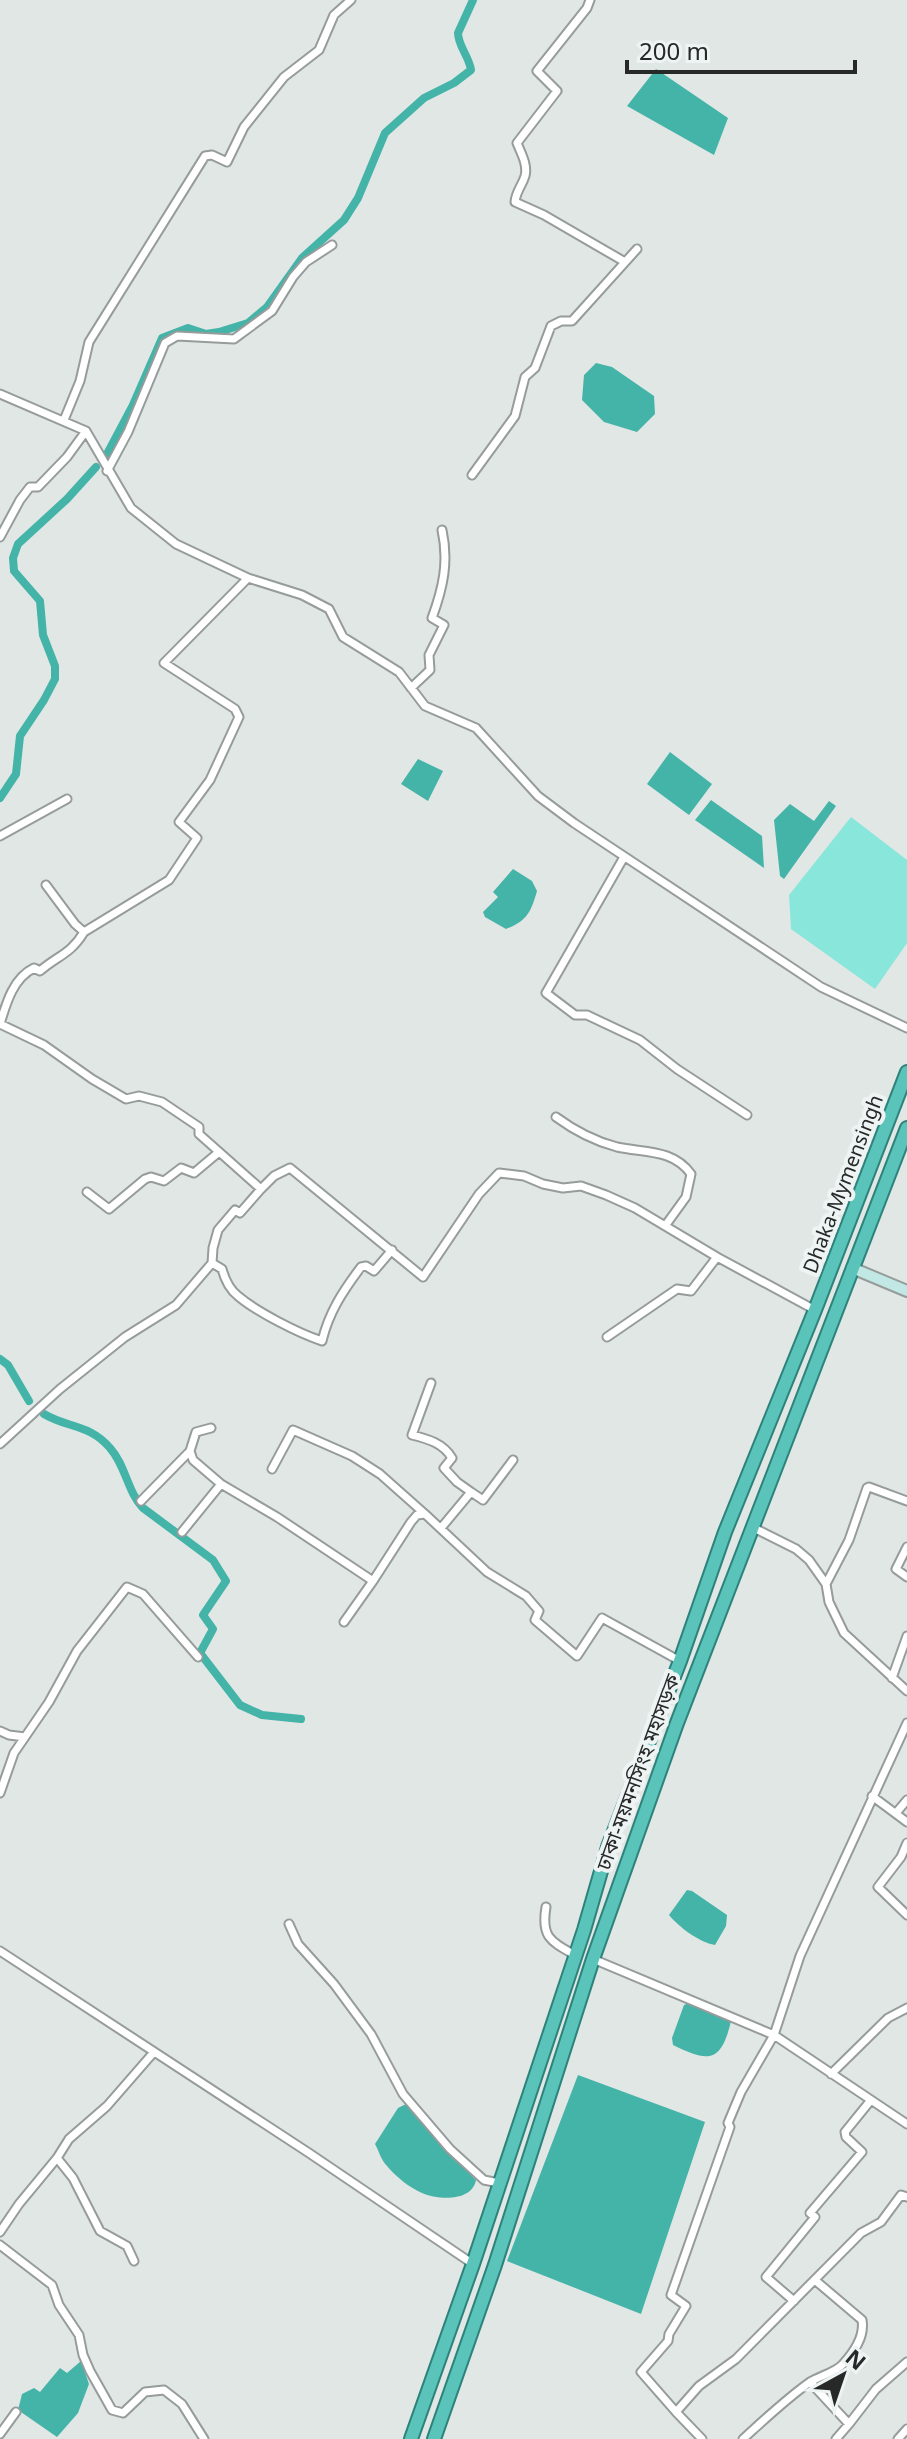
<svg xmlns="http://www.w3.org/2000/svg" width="907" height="2439" font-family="'Noto Sans','Noto Sans Bengali',sans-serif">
<rect width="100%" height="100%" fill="#e0e7e5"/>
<path fill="#89e6db" d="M851,817l56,43v83l-32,46 -84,-60 -2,-34z"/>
<path fill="#44b3a8" d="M656,69l72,49 -14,37 -87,-49z
M596,363l16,4 42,29 1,18 -18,18 -33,-10 -22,-22 2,-25z
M670,752l42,32 -23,31 -42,-31z
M418,759l25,12 -15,30 -27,-17z
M711,800l51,36 2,32 -69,-48z
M829,801l7,5 -52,73 -4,-3 -6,-56 16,-16 24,17z
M513,869l19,12 5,10c-6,21 -10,30 -31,38l-21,-12 -2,-5 15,-15 -5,-5z
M687,1890l5,1 35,24 -1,11 -11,19c-16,-3 -35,-17 -46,-30z
M689,2003l42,18c-10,43 -23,41 -58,24l-1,-7 12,-33z
M578,2075l127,47 -64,192 -134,-53z
M406,2104l16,14 14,22 40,40c-4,22 -38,20 -54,13 -12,-5 -27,-17 -35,-27 -6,-6 -8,-15 -12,-22l23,-36z
M81,2361l8,23 -11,29 -21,24 -39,-27 4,-16 12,-6 6,4 20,-24 7,5z"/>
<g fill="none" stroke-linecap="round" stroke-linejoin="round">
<path stroke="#44b3a8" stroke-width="8" d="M107,454l25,-47 30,-69 26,-10 18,6 13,-2 29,-9 19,-16 35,-49 42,-38 14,-22 27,-65 39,-35 30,-15 17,-13c-2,-14 -13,-24 -13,-37l15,-33
M0,798l16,-24 4,-38 24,-36 11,-21v-13l-12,-31 -3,-34 -26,-30 -1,-13 5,-14 49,-45 29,-32
M0,1359l8,6 21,36
M44,1414c23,14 46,10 66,34 16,18 17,43 33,60l70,52 13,21 -23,34 10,14 -13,24 40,52 22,10 39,4"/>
<defs>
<path id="minor" d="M590,0l-3,8 -50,63 20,20 -40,52c4,10 11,22 8,33 -3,10 -9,15 -10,26l29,13 81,47
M0,394l86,37 45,77 45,36 72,34 54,17 27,14 14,28 56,35 26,34 51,22 62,68 36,27 247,164 86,41
M64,420l16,-39 9,-39 116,-186 7,-1 15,7 17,-35 40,-50 35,-27 15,-35 17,-15
M107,471l21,-39 37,-89 12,-7 57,3 38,-28 21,-34 13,-15 26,-17
M472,475l43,-59 10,-39 10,-9 16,-42 10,-5h11l65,-72
M0,537l20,-37 10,-13h8l29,-30 19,-26
M411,688l19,-18 -1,-15 15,-30 -12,-7c11,-30 17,-56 10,-88
M0,836l67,-37
M624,857l-78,136 29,22h12l53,25 37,29 70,46
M46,885l29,39 9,8 85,-52 28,-42 -18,-16 31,-42 29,-63 -4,-8 -71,-46 84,-85
M0,1024l44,21 48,34 34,20 13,-3 23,6 37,25v7l62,55 13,-13 16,-8 133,109 56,-83 20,-21 25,3 19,8 20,4 18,-2 25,9 29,13 82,49 98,53
M0,1024c6,-20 13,-46 34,-56l6,3c17,-15 31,-17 44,-39
M556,1117c19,14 38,24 61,30 28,6 56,2 74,27l-5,23 -21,29
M87,1192l22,17 36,-30 6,-2 13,4 17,-13 13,5 25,-21
M212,1263l10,6c3,11 7,20 16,27 19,16 60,37 84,45 7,-29 21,-50 39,-74l5,-1 8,5 18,-21
M607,1337l70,-48 14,2 26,-34
M431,1383l-19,52c16,4 31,8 40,23l-8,10 13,14 14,10 -30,36
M211,1428l-15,4 -6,19 3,9 28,24 56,33 96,64 38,-59 6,-7 8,-1 62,58 39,24 13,15 -4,9 42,36 25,-38 78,43
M0,1444l60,-55 65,-52 51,-32 36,-42 1,-15 5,-18 17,-20 5,3 21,-24
M272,1469l21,-39 59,26 28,18 45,40
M471,1492l12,8 30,-40
M141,1501l49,-50
M752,1527l44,22 13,11 17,24 3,18 15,31 63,58
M182,1532l39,-48
M907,1547l-11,22 11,8
M826,1584l23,-44 18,-52 2,-1 38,14
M344,1622l29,-41
M892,1678l15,-42
M0,1731l9,4 16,2 24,-35 28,-51 50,-64 16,7 55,63
M0,1793l14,-40 11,-16
M872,1796l35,26
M896,1813l11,-13
M907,1843l-6,14 -23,30 29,28
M546,1907c-5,30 4,34 29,48
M289,1924l9,20 36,40 37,50 32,60 47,55 34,31 15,3
M0,1951l309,202 164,111
M593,1959l181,76 133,89
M831,2074l57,-56 19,-10
M57,2158l12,-19 38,-33 47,-54
M0,2232l19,-28 38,-46 16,20 27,53 27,15 7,15
M0,2245l52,40 7,20 20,30 4,20 7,16 22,39 11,3 22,-21 19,-2 18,14 22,35
M794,2301l-28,-24 49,-60 -5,-4 52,-61 -16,-15 -1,-5 26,-32
M810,2382l39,42 27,-35 31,-27
M676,2412l-35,-40 27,-31 1,-7 17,-28 -15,-11 59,-168 -2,-4 13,-31 33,-57 26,-79 107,-233
M0,2434l16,-22
M702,2439l-26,-27 23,-26 37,-27 125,-126 20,-11 20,-27 6,2
M743,2439c22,-20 43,-40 67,-57 10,-6 26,-10 33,-18 11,-12 22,-27 19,-44l-46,-39
M836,2439l13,-15
M898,2439l9,-10"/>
<path id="secondary" d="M852,1268l55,23"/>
<path id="trunk" d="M411,2439l62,-175 111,-334 24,-83 72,-186 45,-129 90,-222 92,-238
M434,2439l61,-174 98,-306 84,-236 230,-595"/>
</defs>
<use href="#minor" stroke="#969c9b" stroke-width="11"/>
<use href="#secondary" stroke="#969c9b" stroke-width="14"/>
<use href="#trunk" stroke="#2d837b" stroke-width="16"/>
<use href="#minor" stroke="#fff" stroke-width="7"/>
<use href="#secondary" stroke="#c1e8e5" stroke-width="10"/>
<use href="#trunk" stroke="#5ac3ba" stroke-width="12"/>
</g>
<g text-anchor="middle" stroke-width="8" stroke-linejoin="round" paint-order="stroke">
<g font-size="20" fill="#262928" stroke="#edf4f3">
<text transform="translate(843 1184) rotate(-69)" y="7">Dhaka-Mymensingh</text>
<text transform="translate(638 1772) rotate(-70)" y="7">ঢাকা-ময়মনসিংহ মহাসড়ক</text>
</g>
</g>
<g transform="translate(843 2375) rotate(40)" stroke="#edf4f3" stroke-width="6" paint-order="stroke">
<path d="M0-6L14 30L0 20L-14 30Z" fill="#262928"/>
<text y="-12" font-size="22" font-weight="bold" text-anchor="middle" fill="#262928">N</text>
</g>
<path d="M627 60v12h228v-12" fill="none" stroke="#262928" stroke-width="4"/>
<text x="639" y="60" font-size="24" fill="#262928" stroke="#edf4f3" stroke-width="6" paint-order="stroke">200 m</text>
</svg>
